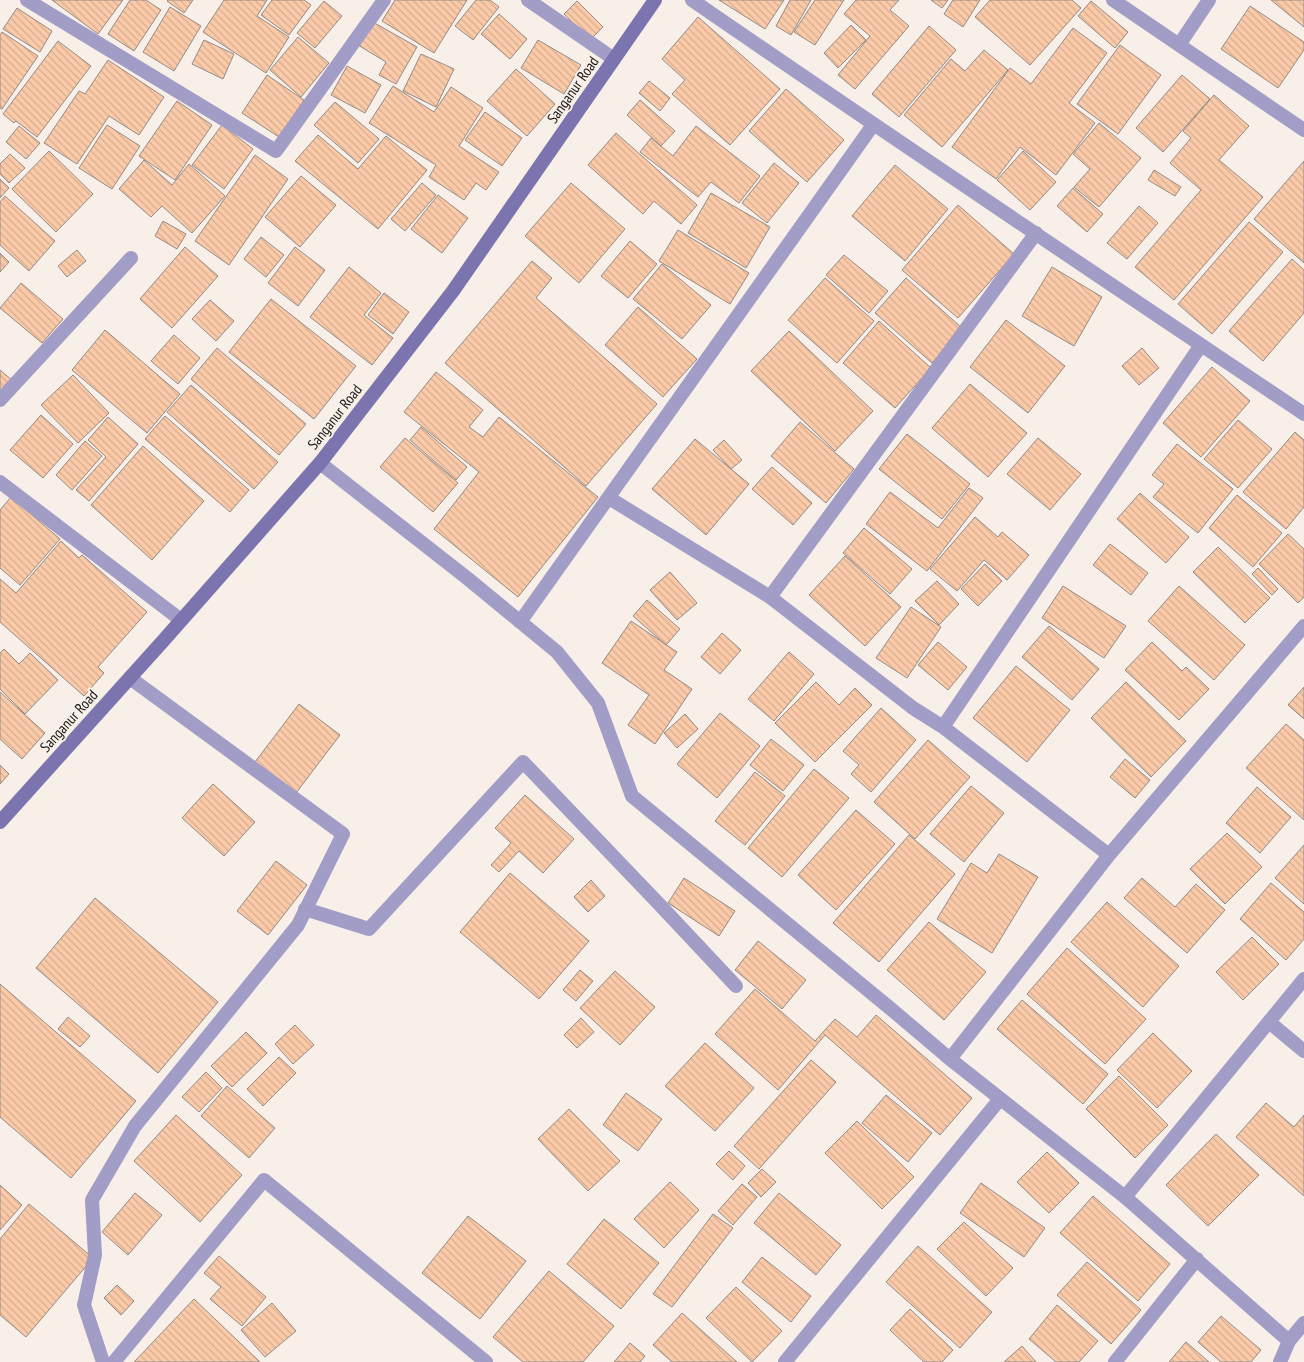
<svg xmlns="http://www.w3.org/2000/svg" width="1304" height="1362" font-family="'PT Sans Narrow',sans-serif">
<defs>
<pattern id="building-back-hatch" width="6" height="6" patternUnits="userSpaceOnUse" patternTransform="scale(1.25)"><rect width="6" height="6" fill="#fbcaa8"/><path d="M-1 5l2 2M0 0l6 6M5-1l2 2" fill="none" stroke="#d7ad90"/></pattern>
</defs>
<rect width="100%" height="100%" fill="#f8efe9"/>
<path fill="url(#building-back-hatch)" stroke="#938b86" d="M52,0h71l-25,34z
M130,0h16l15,10 -27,41 -26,-17z
M168,0h25l-9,13 -17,-12z
M224,0h43l-10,16 32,21 -23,36 -63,-41z
M272,0h32l7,5 -22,30 -28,-20z
M395,0h72l-33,53 -52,-32z
M476,0h14l9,7 -26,33 -18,-14z
M719,0h65l-19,29z
M790,0h21l-20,35 -15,-9z
M815,0h29l-29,45 -21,-13z
M856,0h43l-9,10 19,16 -54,63 -17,-14 32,-39 -26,-22z
M931,0h17l-6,8z
M953,0h27l-17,27 -19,-13z
M990,0h82l9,8 -51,57 -55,-48z
M1271,0h33v27z
M324,1l18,15 -27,32 -18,-15z
M577,1l26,26 -13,13 -26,-26z
M1091,1l37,31 -13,16 -37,-32z
M1250,6l54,36v8l-26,38 -57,-39z
M170,7l31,19 -27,45 -31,-19z
M17,8l35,23 -12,21 -37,-23z
M499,14l28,25 -17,20 -29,-25z
M698,17l82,72 -50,56 -58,-51 13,-14 -23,-21z
M371,21l46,26 -21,37 -17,-9 7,-13 -28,-17z
M851,25l15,15 -28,28 -14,-15z
M929,26l27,24 -57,67 -27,-23z
M1073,28l34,25 -38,50 26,20 -39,52 -36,-28 -24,32 -44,-32 58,-79 21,16z
M2,32l36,24 -36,53 -2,-1v-73z
M298,37l31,26 -28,34 -31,-27z
M204,40l30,14 -11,25 -31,-15z
M538,40l43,25 -17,29 -43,-26z
M58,41l33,25 -54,71 -21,-16 -2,2 -11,-9z
M1120,45l41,30 -43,59 -41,-30z
M984,50l24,20 -66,77 -38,-32 47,-56 14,12z
M421,54l33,15 -18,38 -33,-16z
M108,60l56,37 -25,38 -30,-19 -32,48 -33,-21 35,-52 6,3z
M347,66l34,19 -16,28 -34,-18z
M516,69l39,35 -28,32 -40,-35z
M267,75l37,25 -25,37 -37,-24z
M1182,75l28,24 -47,53 -27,-24z
M649,81l21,17 -10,13 -21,-18z
M393,86l41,26 17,-25 32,21 -24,38 40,26 -13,18 -10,-7 -12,17 -35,-23 7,-12 -67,-42z
M786,89l58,51 -37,42 -58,-51z
M1214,95l35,31 -30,34 44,37 -89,103 -39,-33 66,-77 -31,-27 21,-25 -8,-7z
M640,100l35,31 -14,15 -34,-31z
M177,101l35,24 -37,55 -36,-24z
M335,102l44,37 -21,24 -44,-38z
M485,112l37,26 -20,28 -37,-26z
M1099,123l42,35 -42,49 -25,-20 16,-18 -17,-15z
M107,125l33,21 -28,43 -33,-21z
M222,125l31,24 -29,40 -32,-24z
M19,126l21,17 -14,16 -20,-17z
M696,126l64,50 -21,27 -28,-21 -13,15 -58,-45 11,-14 22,18z
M616,133l81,72 -16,19 -27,-23 -11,13 -55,-49z
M318,135l40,34 28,-33 41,34 -49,59 -83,-68z
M49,151l44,43 -37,38 -44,-43z
M1023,151l33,31 -26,28 -33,-30z
M10,154l15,14 -16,15 -9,-9v-10z
M255,155l33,24 -59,86 -34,-24z
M144,160l28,25 17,-21 36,32 -33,37 -30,-27 -11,11 -32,-28z
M1304,161v102l-50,-44z
M774,163l25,20 -32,40 -25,-20z
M895,165l53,44 -43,52 -53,-45z
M1154,170l27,17 -6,9 -27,-16z
M301,176l35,29 -36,42 -35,-30z
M0,179l9,9 -9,10z
M422,183l14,12 -31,36 -14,-12z
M571,183l54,46 -46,54 -54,-47z
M1073,188l30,26 -16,18 -30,-26z
M711,193l59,34 -24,41 -58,-35z
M438,195l30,23 -26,35 -31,-24z
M5,196l50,45 -26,30 -29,-26v-43z
M958,205l56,49 -56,64 -56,-48z
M1139,206l19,17 -31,36 -20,-16z
M163,221l23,13 -9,15 -22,-13z
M1249,222l34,30 -71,82 -34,-30z
M678,230l71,43 -19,31 -71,-43z
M261,237l23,18 -18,22 -22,-18z
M630,241l27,23 -29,34 -27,-22z
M185,247l33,29 -46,52 -32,-29z
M295,247l30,23 -27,36 -30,-23z
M77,250l9,11 -19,16 -9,-11z
M0,253l9,9 -9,10z
M844,255l44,36 -19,22 -43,-38z
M1292,259l12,11v43l-41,48 -34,-30z
M532,261l20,17 -16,20 121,106 -71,82 -141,-123z
M662,264l49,41 -29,34 -49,-40z
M349,267l32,26 -17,22 29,23 -21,27 -62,-48z
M1052,267l50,30 -28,49 -52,-30z
M825,278l49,43 -37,42 -49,-43z
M906,278l56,50 -30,35 -57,-50z
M21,283l42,36 -21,24 -42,-35z
M384,293l25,19 -16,22 -25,-19z
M271,299l85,67 -42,53 -85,-67z
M210,300l24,21 -18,20 -24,-22z
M638,307l59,52 -34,38 -58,-52z
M1006,320l59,46 -37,47 -58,-46z
M879,321l52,47 -36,40 -52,-45z
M105,330l75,64 -33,39 -75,-63z
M789,331l84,80 -38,40 -84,-80z
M174,335l26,23 -22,26 -27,-23z
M217,348l89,76 -27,31 -88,-76z
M1142,348l17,20 -20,17 -17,-19z
M1212,367l38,34 -49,56 -38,-34z
M0,370l13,11 -13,14z
M436,372l47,38 -14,17 14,10 16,-20 99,80 -80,100 -84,-68 45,-57 -75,-60z
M73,375l36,38 -31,30 -37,-38z
M970,384l57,49 -39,44 -56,-49z
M191,385l87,77 -24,27 -87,-77z
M41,415l32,29 -30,34 -33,-28z
M165,416l84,74 -19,22 -85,-73z
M108,417l30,27 -49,57 -13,-11 30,-33 -18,-17z
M1238,420l34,29 -34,39 -34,-29z
M800,422l54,47 -28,34 -55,-47z
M421,427l46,40 -11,13 -46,-40z
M1295,432l9,8v67l-18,22 -43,-37z
M907,434l63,50 -28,35 -63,-50z
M405,438l53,45 -25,29 -53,-45z
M1038,438l43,36 -31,36 -43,-36z
M695,439l54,45 -43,51 -54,-46z
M724,440l18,20 -11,9 -18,-19z
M85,441l17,15 -30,34 -16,-15z
M1177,444l56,45 -35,44 -45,-36 11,-13 -12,-9z
M143,446l61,55 -52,59 -61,-55z
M772,467l40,36 -19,22 -41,-36z
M969,488l14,10 -56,73 -61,-47 24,-32 48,36z
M1140,493l49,44 -23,26 -49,-44z
M1237,495l45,38 -29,34 -44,-39z
M11,497l49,42 -40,46 -20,-17v-58z
M975,517l23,20 4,-5 27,23 -22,25 -23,-20 -27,31 -27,-22z
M864,528l48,41 -22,25 -47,-41z
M1288,534l16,15v48l-6,6 -39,-39z
M61,541l18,17 3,-3 65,57 -49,55 6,6 -20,23 -84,-74v-43l16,14z
M1110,544l38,29 -17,22 -38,-30z
M1218,547l52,51 -25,25 -52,-51z
M845,556l56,51 -36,39 -56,-51z
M985,564l17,17 -24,25 -17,-17z
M1258,568l20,21 -6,6 -20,-21z
M670,572l27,31 -20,17 -27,-30z
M937,581l22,23 -20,21 -24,-24z
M1063,586l63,40 -22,32 -62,-40z
M1179,586l66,59 -31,35 -66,-59z
M647,600l33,29 -14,16 -33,-29z
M911,607l30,20 -34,51 -31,-20z
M631,621l46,31 -13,18 28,19 -37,55 -27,-19 21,-30 -47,-32z
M1049,626l50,43 -27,31 -50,-43z
M722,633l19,17 -21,24 -19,-17z
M938,642l29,25 -19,23 -30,-25z
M1152,642l30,29 4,-4 23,22 -30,31 -54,-50z
M4,649l15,15 11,-11 28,27 -33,34 -25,-25v-36z
M789,652l25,22 -40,47 -26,-22z
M1016,666l54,44 -43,52 -54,-44z
M816,682l23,23 16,-17 17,17 -57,57 -40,-39z
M1126,682l60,59 -35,36 -60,-59z
M1304,687v32l-16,-14z
M0,692l45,41 -23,26 -22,-20z
M299,704l41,31 -44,58 -41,-31z
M881,708l35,32 -45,52 -20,-18 8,-9 -16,-14z
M720,713l40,33 -43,52 -40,-34z
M685,714l13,15 -21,19 -13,-15z
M1286,724l18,16v80l-58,-52z
M771,739l33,26 -21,26 -33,-26z
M928,740l42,37 -55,62 -41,-37z
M1125,759l25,21 -15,18 -25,-21z
M0,765l9,9 -9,10z
M814,769l35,29 -67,79 -34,-29z
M755,772l30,24 -40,49 -30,-24z
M213,784l42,38 -31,34 -42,-38z
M971,786l33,27 -40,49 -34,-28z
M1257,787l34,30 -31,36 -34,-30z
M525,795l49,44 -31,34 -24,-22 -20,21 -8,-7 20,-22 -16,-15z
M856,810l39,34 -59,66 -38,-35z
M1227,833l35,34 -37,37 -35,-35z
M909,835l46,39 -76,88 -46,-39z
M1304,845v59l-29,-26z
M999,854l39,23 -46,76 -55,-34 34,-56 16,10z
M276,861l31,24 -39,50 -31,-24z
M510,873l79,68 -50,58 -79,-67z
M684,878l51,33 -16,25 -51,-33z
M1142,878l33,29 21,-23 29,26 -38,43 -63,-55z
M591,880l14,16 -17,16 -14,-15z
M1271,883l33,29v27l-18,21 -46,-41z
M95,898l123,104 -60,71 -122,-105z
M1107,902l72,64 -36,41 -72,-65z
M929,922l57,50 -42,48 -57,-50z
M1252,937l27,27 -36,36 -27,-28z
M758,941l48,39 -24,29 -47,-39z
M1067,948l79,71 -41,45 -78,-70z
M580,970l13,11 -17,20 -13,-11z
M615,971l40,36 -35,38 -40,-37z
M0,984l136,117 -65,77 -71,-61z
M755,989l60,52 20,-22 22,18 19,-22 96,83 -32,37 -115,-100 -47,55 -63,-56z
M1022,1000l86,74 -25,30 -86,-75z
M68,1017l22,19 -10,11 -22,-18z
M581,1018l13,14 -17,16 -13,-13z
M295,1025l19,20 -21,19 -18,-20z
M246,1032l21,21 -35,34 -21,-21z
M1153,1033l39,38 -35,37 -40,-38z
M705,1043l49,45 -39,43 -50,-45z
M279,1057l17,16 -33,33 -16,-17z
M811,1060l25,22 -77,87 -25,-23z
M206,1072l16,16 -23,24 -17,-15z
M1119,1076l49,49 -33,33 -49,-49z
M227,1086l48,42 -26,30 -48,-42z
M626,1093l36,26 -24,32 -35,-26z
M886,1095l46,38 -24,29 -46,-39z
M1266,1103l28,24 10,-12v81l-68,-59z
M569,1109l51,52 -32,30 -50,-52z
M176,1115l66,60 -42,47 -66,-61z
M857,1121l57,56 -32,32 -57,-56z
M1216,1134l43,41 -51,51 -42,-41z
M729,1151l16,15 -12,14 -17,-16z
M1047,1152l32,31 -30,30 -32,-31z
M762,1169l14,13 -15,15 -13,-14z
M670,1182l29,28 -35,38 -30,-29z
M981,1183l64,45 -21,29 -64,-44z
M742,1184l15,13 -24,28 -15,-14z
M0,1185l22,20 -22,25z
M135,1193l27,22 -34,40 -26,-23z
M779,1193l62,52 -25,30 -62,-52z
M1093,1196l77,68 -32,37 -78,-68z
M29,1204l64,54 -67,79 -26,-22v-76z
M713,1214l20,14 -61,79 -19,-13z
M468,1216l58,45 -46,58 -58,-46z
M604,1219l55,44 -38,46 -54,-45z
M964,1222l49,46 -27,28 -49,-47z
M918,1246l74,66 -32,36 -74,-66z
M219,1256l47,41 -24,29 -32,-27 11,-12 -17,-14z
M762,1257l49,39 -20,26 -49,-40z
M1087,1262l54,48 -30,34 -54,-49z
M549,1271l65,55 -31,36h-60l-30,-25z
M117,1285l17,16 -13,14 -17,-17z
M736,1287l46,44 -30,31 -46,-44z
M194,1299l66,63h-126z
M272,1303l24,28 -31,26 -24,-27z
M1057,1305l41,36 -19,21h-23l-27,-23z
M910,1309l43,41 -11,12h-18l-34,-32z
M682,1313l55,49h-65l-19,-17z
M1221,1316l40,34 -10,12h-30l-23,-20z
M1186,1342l23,20h-40z
M630,1343l15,13 -5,6h-26z
M1022,1346l14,16h-32z"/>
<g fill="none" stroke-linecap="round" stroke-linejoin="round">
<path stroke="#a19dc6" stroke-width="14" d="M114,1362l150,-182 222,182"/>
<path stroke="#a19dc6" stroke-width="14" d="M27,0l249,151 108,-151
M528,0l86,59
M692,0c203,140 408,277 612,414
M1113,0l191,130
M1179,45l30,-45
M0,400l131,-142
M320,463l147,115 90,74 41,51 34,93 259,213 59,50 175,138 164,144 -9,21
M0,482l181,138
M609,498l161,99 143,111 30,19 166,128
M770,597l266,-364
M520,622l353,-497
M943,727l258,-382
M305,909l64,20 154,-167 136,142 77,82
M1269,1022l35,29
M950,1059l159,-204 195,-229
M1125,1197l179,-218
M1289,1341l15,-18
M103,1362l-19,-57 11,-50 -3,-55 43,-74 163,-201 45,-91 -213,-156
M785,1362l215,-263
M1115,1362l82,-103"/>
<path stroke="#7b74af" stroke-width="14" d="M0,822l163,-181 157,-178 133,-172 202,-291"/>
</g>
<g text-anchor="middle" stroke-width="4" stroke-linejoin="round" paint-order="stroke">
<g font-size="15" fill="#1a1715" stroke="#f8efe9">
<text transform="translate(573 90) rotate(-55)" y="5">Sanganur Road</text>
<text transform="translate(335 417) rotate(-52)" y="5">Sanganur Road</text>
<text transform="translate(69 721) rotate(-48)" y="5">Sanganur Road</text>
</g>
</g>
</svg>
